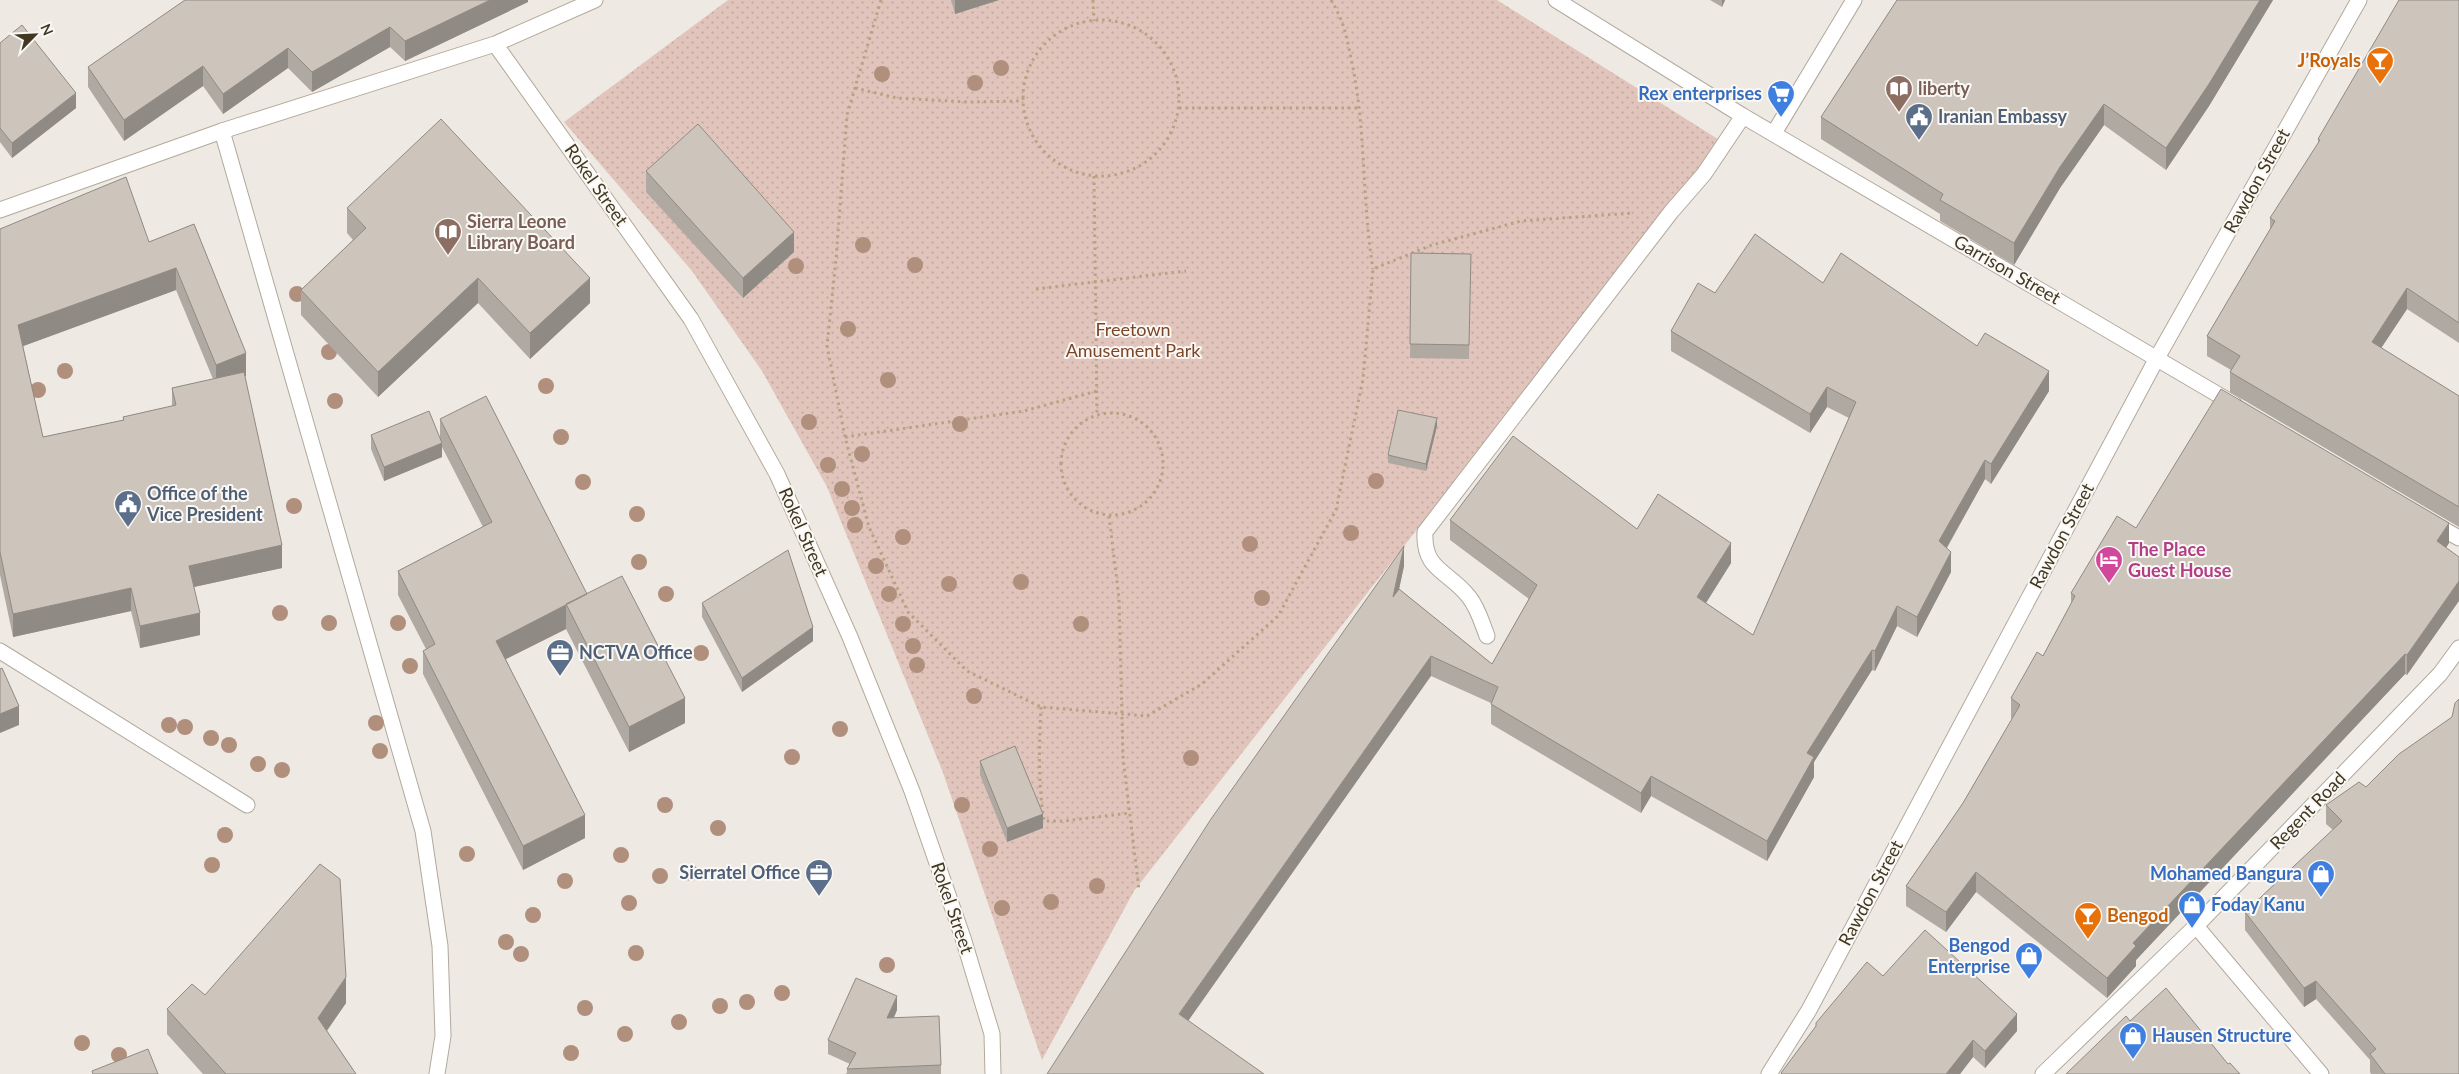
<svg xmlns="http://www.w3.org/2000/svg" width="2459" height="1074" font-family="Lato,sans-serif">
<defs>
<pattern id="park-dots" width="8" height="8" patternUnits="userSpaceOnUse" patternTransform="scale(1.25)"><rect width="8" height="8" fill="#e1c4bb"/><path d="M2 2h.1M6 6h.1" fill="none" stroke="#c2a9a0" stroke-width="1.8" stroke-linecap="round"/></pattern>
</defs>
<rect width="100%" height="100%" fill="#efe9e4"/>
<path fill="url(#park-dots)" d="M728,0h769l224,141 -587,750 -92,169 -100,-290 -115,-283 -65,-116 -70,-100 -128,-149z"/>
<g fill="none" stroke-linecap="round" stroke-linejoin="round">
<defs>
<path id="lane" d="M1487,636c-5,-13 -9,-28 -18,-39 -21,-27 -46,-26 -44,-65l246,-320 33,-38 39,-58
M0,651l247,154"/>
<path id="street" d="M1556,0l187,116 491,288
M222,131l201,700 17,115 3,90 -6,38
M1774,133l80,-133
M2432,523l27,15
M2196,926l125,148
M1769,1074l40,-64 348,-652 202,-358
M2043,1074l153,-148 244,-252 19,-26"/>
<path id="secondary" d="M495,44l196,275 86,155 73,163 62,154 51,147 29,96 1,40
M0,210l222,-79 273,-87 100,-44"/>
</defs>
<use href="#lane" stroke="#b1a99e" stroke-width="17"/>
<use href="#street" stroke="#b1a99e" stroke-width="17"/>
<use href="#secondary" stroke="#b3a998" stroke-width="17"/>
<path stroke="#b5a382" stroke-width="3" stroke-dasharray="2.5 4" stroke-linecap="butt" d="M881,0l-34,115 -11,144 -9,87 18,91 24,90 39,85 59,59 74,36 106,9 55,-32 76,-68 58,-106 27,-131 10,-110 59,-24 89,-24 112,-8
M1093,0l1,21
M1331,0c15,25 16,40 22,68 13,66 9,134 20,201
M1023 98a78 78 0 1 1 156 0a78 78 0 1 1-156 0Z
M855,88l42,10 70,4 56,-1
M1179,108h181
M1094,176l3,238
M1036,289l150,-18
M1061 464a51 51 0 1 1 102 0a51 51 0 1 1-102 0Z
M845,437l179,-26 73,-20
M1109,516l10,82 4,160 16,132
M1041,707c-2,38 -3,76 3,114h20l66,-8"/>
<use href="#lane" stroke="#fff" stroke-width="15"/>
<use href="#street" stroke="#fff" stroke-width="15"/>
<use href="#secondary" stroke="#fff" stroke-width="15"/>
</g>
<g fill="#b08f7d">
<circle cx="1001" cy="68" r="8"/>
<circle cx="882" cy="74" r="8"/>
<circle cx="975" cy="83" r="8"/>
<circle cx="863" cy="245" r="8"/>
<circle cx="915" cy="265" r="8"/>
<circle cx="796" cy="266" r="8"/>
<circle cx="297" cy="294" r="8"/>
<circle cx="848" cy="329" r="8"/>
<circle cx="329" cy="352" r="8"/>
<circle cx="65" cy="371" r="8"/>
<circle cx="888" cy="380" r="8"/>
<circle cx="546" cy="386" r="8"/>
<circle cx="38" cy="390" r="8"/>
<circle cx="335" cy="401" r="8"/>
<circle cx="809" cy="422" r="8"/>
<circle cx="960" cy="424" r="8"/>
<circle cx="561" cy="437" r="8"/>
<circle cx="862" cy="454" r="8"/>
<circle cx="828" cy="465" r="8"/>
<circle cx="1376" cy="481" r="8"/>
<circle cx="583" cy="482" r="8"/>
<circle cx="842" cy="489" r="8"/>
<circle cx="294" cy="506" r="8"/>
<circle cx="852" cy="508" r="8"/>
<circle cx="637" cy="514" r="8"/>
<circle cx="855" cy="525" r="8"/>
<circle cx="1351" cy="533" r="8"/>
<circle cx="903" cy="537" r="8"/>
<circle cx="1250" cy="544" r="8"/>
<circle cx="639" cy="562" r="8"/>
<circle cx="876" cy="566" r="8"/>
<circle cx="1021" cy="582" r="8"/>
<circle cx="949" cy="584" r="8"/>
<circle cx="666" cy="594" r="8"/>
<circle cx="889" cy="594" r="8"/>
<circle cx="1262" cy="598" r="8"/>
<circle cx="280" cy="613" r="8"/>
<circle cx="329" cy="623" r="8"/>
<circle cx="398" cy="623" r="8"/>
<circle cx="903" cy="624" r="8"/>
<circle cx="1081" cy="624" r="8"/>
<circle cx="913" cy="646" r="8"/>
<circle cx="701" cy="653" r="8"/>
<circle cx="917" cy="665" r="8"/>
<circle cx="410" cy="666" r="8"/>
<circle cx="974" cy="696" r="8"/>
<circle cx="376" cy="723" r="8"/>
<circle cx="169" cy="725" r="8"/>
<circle cx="185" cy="727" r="8"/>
<circle cx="840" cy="729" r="8"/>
<circle cx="211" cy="738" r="8"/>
<circle cx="229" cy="745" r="8"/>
<circle cx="380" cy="751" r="8"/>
<circle cx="792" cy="757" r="8"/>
<circle cx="1191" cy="758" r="8"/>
<circle cx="258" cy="764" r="8"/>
<circle cx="282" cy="770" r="8"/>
<circle cx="665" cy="805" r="8"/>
<circle cx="962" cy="805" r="8"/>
<circle cx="718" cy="828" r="8"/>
<circle cx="225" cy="835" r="8"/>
<circle cx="990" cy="849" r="8"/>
<circle cx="467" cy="854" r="8"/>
<circle cx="621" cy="855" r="8"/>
<circle cx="212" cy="865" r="8"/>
<circle cx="691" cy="873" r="8"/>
<circle cx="660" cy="876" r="8"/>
<circle cx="565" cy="881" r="8"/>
<circle cx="1097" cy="886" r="8"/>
<circle cx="1051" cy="902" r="8"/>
<circle cx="629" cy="903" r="8"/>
<circle cx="1002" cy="908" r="8"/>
<circle cx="533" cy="915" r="8"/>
<circle cx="506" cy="942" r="8"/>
<circle cx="636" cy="953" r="8"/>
<circle cx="521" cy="954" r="8"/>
<circle cx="887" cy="965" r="8"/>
<circle cx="782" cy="993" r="8"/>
<circle cx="747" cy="1002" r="8"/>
<circle cx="720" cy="1006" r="8"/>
<circle cx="585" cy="1008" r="8"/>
<circle cx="679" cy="1022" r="8"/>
<circle cx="625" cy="1034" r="8"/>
<circle cx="82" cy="1043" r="8"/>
<circle cx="571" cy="1053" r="8"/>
<circle cx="119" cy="1055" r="8"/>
</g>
<path fill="#b0a9a2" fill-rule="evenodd" d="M528,0v2l-123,59 -15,-14 -78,45 -24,-24 -65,46 -20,-28 -79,55 -36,-54v-20z
M951,0h48l-44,14z
M1710,0h15l-3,7z
M1897,0h376l-64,106 -43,64 -62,-45 -44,63 -46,77 -74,-44v-7l-119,-75v-22z
M2459,0v343l-52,-34 -26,39 78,48v131l-229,-135v-20l1,-2 -24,-14v-20l63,-107v-11l48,-74v-5z
M0,43l76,65 -64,50 -12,-16z
M646,171l148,81 -51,46 -97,-106z
M347,208l243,95 -60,56 -52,-56 -100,94 -77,-82v-25l52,-50 -6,-7z
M194,224l52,152h-1l37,192 -88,19 6,48 -60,13 -9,-37 -118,26 -13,-62v-346l149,13zM176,290l37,89 -41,9v18l-49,11v3l-80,17 -20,-91z
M1411,253l60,1 -2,105 -59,-1z
M1823,283l154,63 72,45 -58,93 -6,-5 -38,69 4,24 -34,65 -20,-11 -22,45 -3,-1 -58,92v15l-47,84 -116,-65 -10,17 -150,-89v-21l-60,-27 -384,398 357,-508 -5,23 93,75 37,-65 -79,-59v-20l187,9 94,34 -25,40 47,32 96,-217 -22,-11 -17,26 -139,-82v-20l44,-38z
M440,419l147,175 98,129 -56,29 -63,-123 -60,30 79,179 -62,32 -100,-196v-23l3,-2 -28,-54v-24l85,-44 -41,-80v10l-58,24 -13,-32v-14l69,4z
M1437,426l-11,45 -38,-8v-8z
M2136,528l313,15 -3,5 -39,127 -2,-1 -269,286v6l-29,32 -131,-106 -30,40 -40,-26v-20l57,-83 49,-84 -1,-1v-20l32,-42 28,-52v-11z
M702,603l111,38 -71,51 -40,-75z
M2452,717l7,357h-88l-1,-2v-12l-54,-61 -12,8 -59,-77v-18l88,-82 -7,-6v-19l40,-18z
M980,761l63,67 -36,14 -27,-67z
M1883,976l134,55 -32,37 -12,-11 -13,17h-179v-1z
M205,995l141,8 -19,28 29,43h-153l-36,-40v-25z
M897,1010l-3,8 47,47v9h-96l2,-1v-4l3,-5 -22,-10v-14z"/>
<path fill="#908a84" d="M490,0h38v2l-123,59v-20z
M955,0h44l-44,14z
M1722,0h3l-3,7z
M2260,0h13l-64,106 -43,64v-22z
M390,27v20l-78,45v-20z
M288,48v20l-65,46v-20z
M203,66v20l-79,55v-21z
M76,93v15l-64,50v-15z
M2104,104v21l-44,63 -46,77v-22l46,-76z
M794,232v20l-51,46v-20z
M176,268v22l-158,58v-23z
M478,278v25l-100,94v-25z
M590,278v25l-60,56v-26z
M2407,288v21l-35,53v-20z
M246,353v23l-30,11v-22z
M2049,371v20l-58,93v-20z
M1827,387v20l-17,26v-19z
M1437,418v8l-11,45v-7z
M442,443v14l-58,24v-14z
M1985,460v19l-46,82v-20z
M2449,523v20l-12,18v-20z
M1731,543v20l-34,54v-20z
M282,545v23l-93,20v-22z
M1404,546v20l-11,51v-20z
M1951,552v20l-34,65v-20z
M2459,581v20l-52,74v-20z
M131,588v23l-118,26v-23z
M566,605v24l-70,35v-23z
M1897,606v20l-22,45v-20z
M200,613v22l-60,13v-22z
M813,627v14l-71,51v-14z
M1872,650v20l-58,92v15l-47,84v-20l40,-88z
M2405,654v20l-269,286v6l-29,32v-20l26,-35z
M1431,656v20l-252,358v-20z
M685,698v25l-56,29v-25z
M19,706v19l-19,8v-19z
M1651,776v20l-10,17v-20z
M1043,814v14l-36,14v-14z
M585,815v23l-62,32v-24z
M1976,872v20l-30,40v-20z
M346,977v26l-28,40v-25z
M2316,981v18l-12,8v-19z
M897,996v14l-10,22v-14z
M2017,1014v17l-32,37v-17z
M1973,1040v17l-13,17h-14z"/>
<path fill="#cdc5bc" stroke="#908a84" d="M185,0h305l-85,41 -15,-14 -78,45 -24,-24 -65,46 -20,-28 -79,54 -36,-53z
M1897,0h363l-51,84 -43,64 -62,-44 -44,63 -46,76 -74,-43 3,-6 -122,-77z
M2399,0h60v323l-52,-35 -35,54 87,54v111l-229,-135 10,-16 -33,-20 68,-115 -5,-3 50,-78 -2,-1z
M22,25l54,68 -64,50 -12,-15v-85z
M441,119l149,159 -60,55 -52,-55 -100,94 -77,-82 65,-62 -19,-20z
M698,124l96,108 -51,46 -97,-107z
M126,177l23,65 45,-18 52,129 -30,12 -40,-97 -158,57 25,112 81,-17 -1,-3 53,-12 -4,-17 72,-16 38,173 -93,21 11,47 -60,13 -9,-38 -118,26 -13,-62v-323z
M1755,234l68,49 18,-30 136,93 8,-13 64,38 -58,93 -6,-4 -46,81 12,11 -34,65 -20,-11 -22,45 -3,-1 -65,103 7,4 -47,84 -116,-65 -10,17 -150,-89 7,-17 -67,-31 -252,358 85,60h-217l164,-255 193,-273 -11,51 6,-8 93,75 45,-79 -87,-65 63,-84 124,93 21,-35 73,49 -34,54 56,38 103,-233 -29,-15 -17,27 -139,-83 27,-48 17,10z
M1411,253l60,1 -2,91 -59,-1z
M2221,389l228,134 -12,18 22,16v24l-52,74 -2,-1 -272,289 3,3 -29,32 -131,-106 -30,40 -40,-26 57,-83 57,-98 -9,-7 26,-46 6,4 32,-60 -4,-3 46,-77 19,12z
M486,396l101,198 -91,47 89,174 -62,31 -100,-195 12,-7 -37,-73 94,-49 -52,-103z
M1398,410l39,8 -11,46 -38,-9z
M429,411l13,32 -58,24 -13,-32z
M788,550l25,77 -71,51 -40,-75z
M622,576l63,122 -56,29 -63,-123z
M2,668l17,38 -19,8v-45z
M2459,699v375h-74l-15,-20 6,-5 -60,-68 -12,7 -59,-76 97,-91 -16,-16 33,-23 7,5 33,-33 53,-37 3,-14z
M1015,746l28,68 -36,14 -27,-67z
M320,864l20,15 6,98 -28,41 38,56h-130l-59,-65 25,-25 13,11z
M1925,930l92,84 -32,37 -12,-11 -27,34h-164l-1,-1 35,-47v-3l51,-61 16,14z
M856,978l41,18 -10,22 52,-2 2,49 -94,4 9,-16 -28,-13z
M2166,988l62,76 2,-1 10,11h-174l60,-58 4,5z
M148,1049l10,25h-65l-1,-3z"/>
<defs>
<symbol id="bar-pin" viewBox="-11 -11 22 30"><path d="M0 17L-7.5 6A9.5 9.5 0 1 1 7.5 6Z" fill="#e8710a" stroke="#faf8f5"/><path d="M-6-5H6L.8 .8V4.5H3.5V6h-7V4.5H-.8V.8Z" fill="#fff"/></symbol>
<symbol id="library-pin" viewBox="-11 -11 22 30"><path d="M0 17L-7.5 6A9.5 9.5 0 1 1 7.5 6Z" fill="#8d6e63" stroke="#faf8f5"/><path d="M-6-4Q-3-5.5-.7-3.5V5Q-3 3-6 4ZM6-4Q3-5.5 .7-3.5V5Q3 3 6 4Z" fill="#fff"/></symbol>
<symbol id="supermarket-pin" viewBox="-11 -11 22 30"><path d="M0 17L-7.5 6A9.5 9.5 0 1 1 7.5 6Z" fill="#3f7fe0" stroke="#faf8f5"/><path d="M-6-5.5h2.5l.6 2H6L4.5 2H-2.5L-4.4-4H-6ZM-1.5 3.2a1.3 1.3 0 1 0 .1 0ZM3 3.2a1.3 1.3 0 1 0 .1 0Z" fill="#fff"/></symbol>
<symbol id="civic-pin" viewBox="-11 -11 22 30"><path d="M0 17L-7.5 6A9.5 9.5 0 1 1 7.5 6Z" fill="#5c6f8a" stroke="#faf8f5"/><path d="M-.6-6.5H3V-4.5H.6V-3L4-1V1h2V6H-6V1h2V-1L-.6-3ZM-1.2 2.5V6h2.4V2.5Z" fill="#fff"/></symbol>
<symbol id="hotel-pin" viewBox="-11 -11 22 30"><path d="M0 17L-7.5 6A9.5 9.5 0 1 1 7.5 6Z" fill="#d1479c" stroke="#faf8f5"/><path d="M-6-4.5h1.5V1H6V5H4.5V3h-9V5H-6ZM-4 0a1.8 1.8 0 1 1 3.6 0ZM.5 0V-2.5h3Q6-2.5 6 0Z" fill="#fff"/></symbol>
<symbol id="office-pin" viewBox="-11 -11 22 30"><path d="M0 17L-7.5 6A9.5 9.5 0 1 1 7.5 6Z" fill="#5c6f8a" stroke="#faf8f5"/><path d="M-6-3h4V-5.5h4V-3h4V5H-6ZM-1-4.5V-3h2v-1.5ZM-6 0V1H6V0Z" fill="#fff"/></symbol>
<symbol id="shop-pin" viewBox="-11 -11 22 30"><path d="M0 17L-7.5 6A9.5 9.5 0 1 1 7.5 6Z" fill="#3f7fe0" stroke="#faf8f5"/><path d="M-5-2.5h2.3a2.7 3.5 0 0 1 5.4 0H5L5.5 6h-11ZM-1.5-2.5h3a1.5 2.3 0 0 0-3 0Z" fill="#fff"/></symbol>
</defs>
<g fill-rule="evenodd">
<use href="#bar-pin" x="2364" y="45" width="32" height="43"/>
<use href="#library-pin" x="1883" y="73" width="32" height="43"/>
<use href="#supermarket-pin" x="1765" y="78" width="32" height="43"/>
<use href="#civic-pin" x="1903" y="101" width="32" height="43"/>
<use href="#library-pin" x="432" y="216" width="32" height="43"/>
<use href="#civic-pin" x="112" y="488" width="32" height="43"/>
<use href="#hotel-pin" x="2093" y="544" width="32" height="43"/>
<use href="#office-pin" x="544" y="637" width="32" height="43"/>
<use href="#office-pin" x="803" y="857" width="32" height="43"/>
<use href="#shop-pin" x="2305" y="858" width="32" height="43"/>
<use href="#shop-pin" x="2176" y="889" width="32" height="43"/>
<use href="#bar-pin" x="2072" y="900" width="32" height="43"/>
<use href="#shop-pin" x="2013" y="940" width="32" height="43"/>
<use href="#shop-pin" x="2117" y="1020" width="32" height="43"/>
</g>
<g text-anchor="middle" stroke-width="4" stroke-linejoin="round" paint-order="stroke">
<g font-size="18" font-weight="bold" fill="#c56008" stroke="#faf8f5" text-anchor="end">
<text x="2361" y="67">J’Royals</text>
<text x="2107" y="922" text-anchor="start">Bengod</text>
</g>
<g font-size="18" font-weight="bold" fill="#785e54" stroke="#faf8f5" text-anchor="start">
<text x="1918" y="95">liberty</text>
<text x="467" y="228">Sierra Leone<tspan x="467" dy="21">Library Board</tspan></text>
</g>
<g font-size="18" font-weight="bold" fill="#366cbe" stroke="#faf8f5" text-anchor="end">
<text x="1762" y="100">Rex enterprises</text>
<text x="2302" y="880">Mohamed Bangura</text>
<text x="2211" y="911" text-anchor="start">Foday Kanu</text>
<text x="2010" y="952">Bengod<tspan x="2010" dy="21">Enterprise</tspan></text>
<text x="2152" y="1042" text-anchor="start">Hausen Structure</text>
</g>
<g font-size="18" font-weight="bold" fill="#4e5e75" stroke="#faf8f5" text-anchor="start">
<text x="1938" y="123">Iranian Embassy</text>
<text x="147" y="500">Office of the<tspan x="147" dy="21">Vice President</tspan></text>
<text x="579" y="659">NCTVA Office</text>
<text x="800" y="879" text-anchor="end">Sierratel Office</text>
</g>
<g font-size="18" fill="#423821" stroke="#faf8f5">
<text transform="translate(2257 181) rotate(-61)" y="6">Rawdon Street</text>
<text transform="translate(596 185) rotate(55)" y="6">Rokel Street</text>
<text transform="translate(2007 270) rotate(30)" y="6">Garrison Street</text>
<text transform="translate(803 532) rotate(66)" y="6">Rokel Street</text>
<text transform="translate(2062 536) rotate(-62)" y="6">Rawdon Street</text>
<text transform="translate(2308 811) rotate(-46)" y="6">Regent Road</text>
<text transform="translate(1871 893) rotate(-62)" y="6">Rawdon Street</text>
<text transform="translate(952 908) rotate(71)" y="6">Rokel Street</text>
</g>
<g font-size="18" fill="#7c4528" stroke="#faf8f5">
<text x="1133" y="336">Freetown<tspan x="1133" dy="21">Amusement Park</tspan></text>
</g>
<g font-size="18" font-weight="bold" fill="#b23c85" stroke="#faf8f5" text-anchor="start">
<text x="2128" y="556">The Place<tspan x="2128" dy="21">Guest House</tspan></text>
</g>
</g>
<g transform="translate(35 35) rotate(66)" stroke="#faf8f5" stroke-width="4" paint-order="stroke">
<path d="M0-4L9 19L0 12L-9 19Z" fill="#423821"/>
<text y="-8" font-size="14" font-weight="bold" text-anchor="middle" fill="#423821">N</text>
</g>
</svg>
